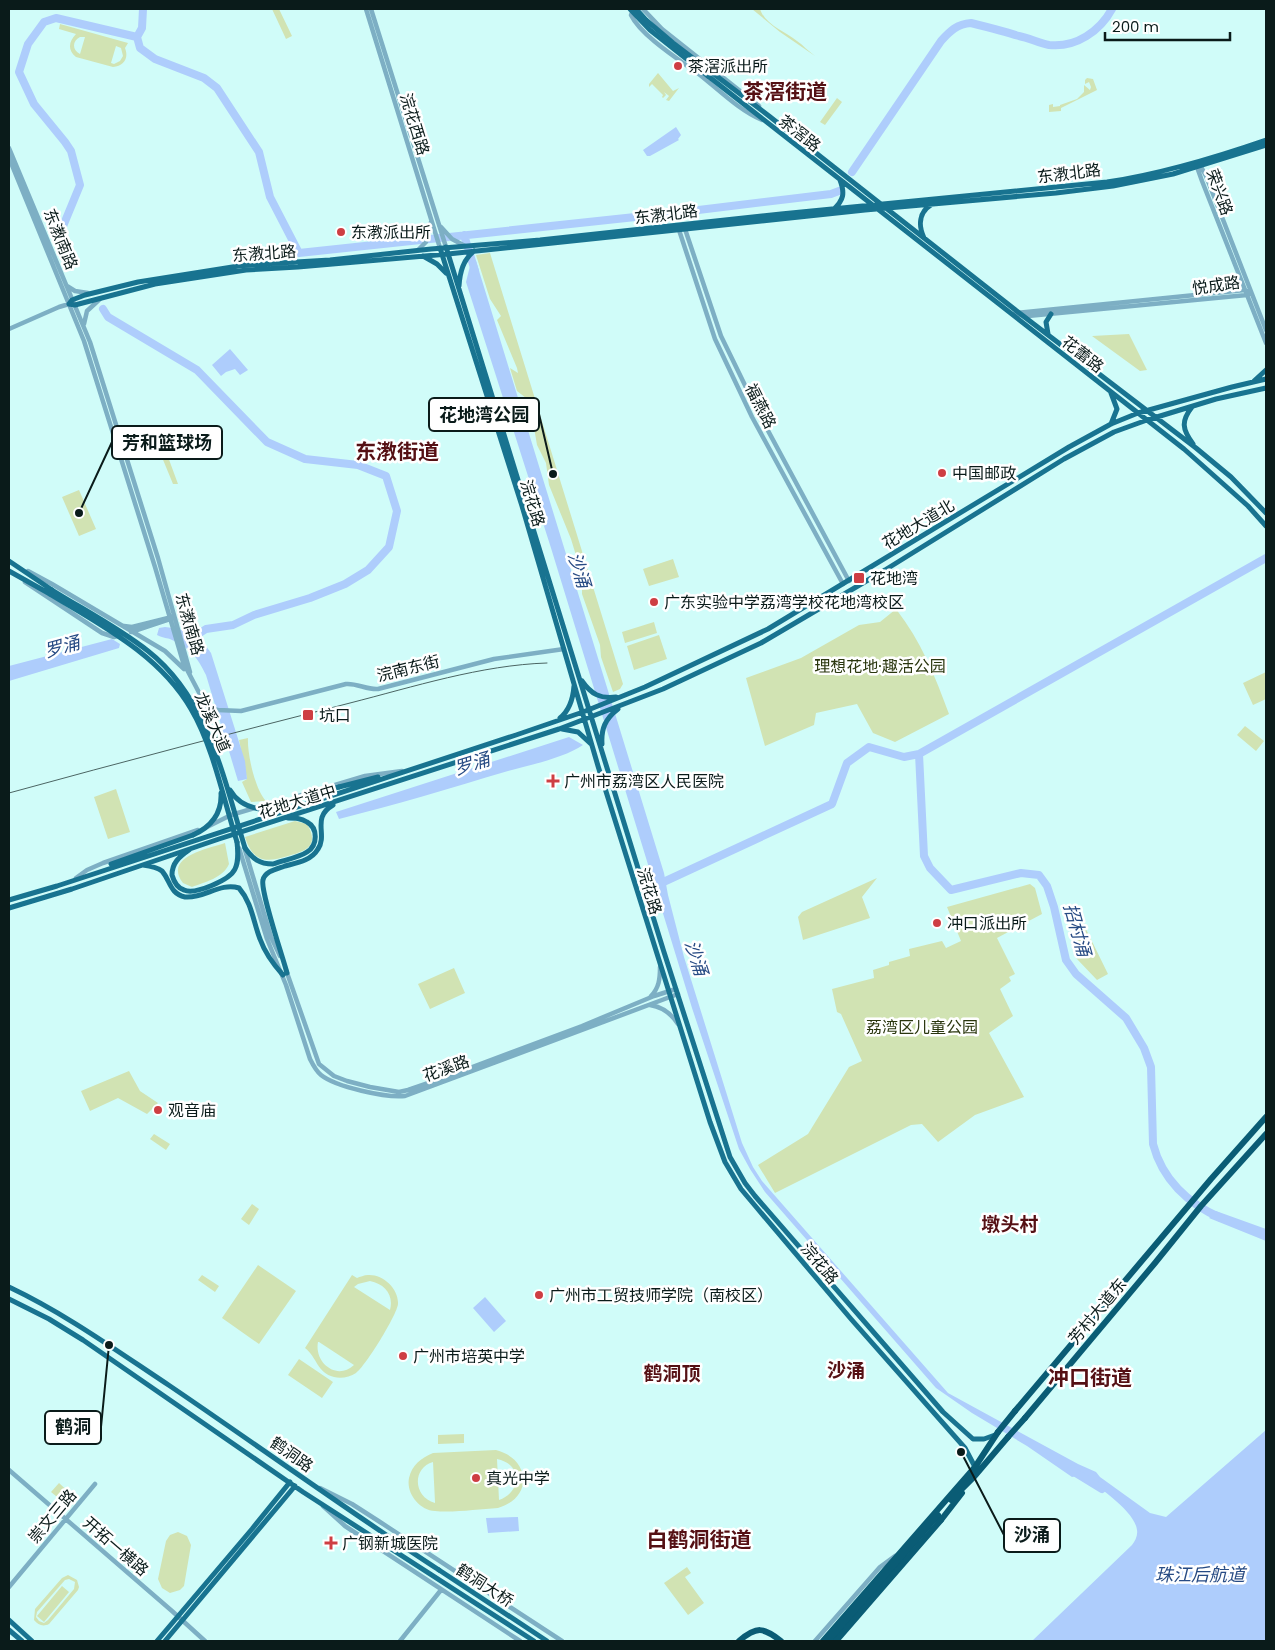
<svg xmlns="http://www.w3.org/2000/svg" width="1275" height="1650" font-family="Poppins,'Noto Sans SC',sans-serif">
<rect width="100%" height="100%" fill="#d0fcf9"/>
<path fill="#d1e3b3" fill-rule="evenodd" d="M272,9h7l13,27 -6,3z
M752,9h8c5,16 26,23 37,32 6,4 11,10 18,15l-35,-24z
M60,24l68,19 -3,5c4,10 -1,18 -12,19l-37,-10c-9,-7 -7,-16 0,-23l-17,-5zM80,37h5l-5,17c-8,-4 -8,-13 0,-17zM116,46l5,2 2,8 -3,5 -6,3 -3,-1z
M658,73l15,18 6,-3 -10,13 -3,-1 3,-4 -5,-4 2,3 -3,3 -1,-1 1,-2 -11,-11 -3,3v-3z
M1087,78l6,1 4,11 -36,18v3l-12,1v-7l4,-1v3l7,-1v-1l17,-6 7,-7v-7l6,5 1,-3 -2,-5 -4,2v-4z
M837,98l5,4 -17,23 -5,-3z
M490,253l133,431 -3,5 -7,3 -12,-35 -1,-12 -18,-51v-12l-4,-20 -7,-23 -22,-54 -3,-22 -9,-18 -7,-41 -4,-6 -9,-7 -7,-23 8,5 -1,-5 -20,-48 4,-4 -11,-17 -14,-44z
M1129,334l18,36 -7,1 -48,-35z
M164,446l14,38h-5l-14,-34z
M79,490l17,39 -17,7 -17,-39z
M673,559l6,18 -30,9 -6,-17z
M896,609c25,32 39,67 53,105l-54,28 -22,-9 -16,-29 -41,9 -2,12 -49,21 -19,-68 55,-20 58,-33 21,-3z
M654,622l3,11 -32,10 -3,-11z
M659,635l8,24 -33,11 -7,-24z
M1266,672v27l-13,6 -10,-22z
M1245,726l19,15 -8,10 -19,-16z
M248,738c-1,15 7,52 18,63l-15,1 -9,-20 5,-3 -8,-39z
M116,789l14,43 -22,7 -14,-42z
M295,821l12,3c13,22 -1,27 -19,32 -23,7 -35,6 -43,-19z
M225,843l4,21c-6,14 -24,18 -37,23l-9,-4c-20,-26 24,-34 42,-40z
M877,878l-15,19 8,21 -67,22 -5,-23 4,-5z
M1030,884l5,4 7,26 -45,24 18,36 -6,3 2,4 -11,8 13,27 -24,17 35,64 -49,18 -37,27 -16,-18 -11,1 -136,68 -17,-28 50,-31 41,-67 13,-6 -21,-47 -4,-2 -5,-23 42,-11 -1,-8 16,-5v-3l21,-6 -1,-7 33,-8 4,7 15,-7 -14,-34z
M1079,915l29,59 -11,6 -20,-21 -3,-7 -5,-31z
M454,968l11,25 -35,16 -12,-25z
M129,1071l11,20 18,12 -11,11 -29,-16 -28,13 -9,-20z
M154,1134l16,10 -4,6 -16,-11z
M252,1204l7,5 -10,16 -8,-6z
M258,1265l38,26 -37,53 -37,-26z
M202,1275l17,11 -4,6 -17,-12z
M352,1275l5,3c3,-1 7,-3 11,-3 15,-1 31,14 30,29 -1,11 -33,63 -42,69 -6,4 -15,6 -22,4 -17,-4 -17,-20 -29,-29zM370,1281c15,3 24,14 20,29l-36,-23 4,-3zM318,1342h1l35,23c-17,16 -40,-2 -36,-23z
M299,1359l34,23 -11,16 -34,-23z
M464,1434v9l-26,1v-9z
M496,1450c35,9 37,48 2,58 -19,1 -45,5 -63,3 -16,-1 -29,-18 -26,-33 3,-13 12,-20 24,-25zM497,1459c25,5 26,32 2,41zM433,1462l2,40v1c-22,-6 -23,-35 -2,-41z
M59,1483l15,14 -7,8 -16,-13z
M178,1532l9,4 4,9 -7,41 -4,4 -10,3 -8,-5 -4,-9 8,-38 4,-6z
M687,1567l4,6 -6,4 19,26 -16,12 -24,-32z
M68,1575l9,5 2,7 -1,3 -29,34c-6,3 -11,1 -15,-4l1,-11 27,-31zM69,1579l6,3 -1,7 -26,31 -4,3 -5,-2 -3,-4 1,-5 28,-32z
M62,1586l7,6 -25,30 -7,-6z"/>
<path fill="#aecdfc" d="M676,127l5,8 -3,4 1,1 -29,16h-3l-4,-6z
M476,261l188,612 4,22 16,62 58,186 11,24 9,14 186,212 130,71 18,8 4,5 50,36 16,4 100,-87v211h-234l100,-96c3,-4 6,-9 5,-15 -2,-19 -40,-44 -55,-55l-10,2 -45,-31 -55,-33 -36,-25 -171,-196 -15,-23 -11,-20 -47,-141 -141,-460 -85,-266 5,-20z
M230,349l18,21 -8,5 -5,-6 -9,3 -5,4 -9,-11z
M165,627c22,3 33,6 46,26l34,108 2,18 -9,2 -32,-106c-8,-17 -16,-27 -34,-35 -6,-3 -7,-1 -15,-5l2,-7z
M112,639l8,5 -1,4 -110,33v-15z
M569,737l14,8c-19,13 -53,20 -75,26 -57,17 -113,34 -169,48l-3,-7z
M1216,1211l50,18v12l-57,-23z
M485,1297l21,24 -12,11 -21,-24z
M518,1517l1,14 -31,2 -2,-15z"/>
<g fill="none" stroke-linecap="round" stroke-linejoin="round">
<path stroke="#aecdfc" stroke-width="8" d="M143,9l-1,19 -5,9 3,11 15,11 49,19 13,10 42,64 11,45 29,56 383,-41 149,-18 8,-3
M852,172l89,-131c9,-10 16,-17 30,-18 16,4 32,8 48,13 10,2 20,7 30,9 27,3 51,-14 63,-36
M464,235l11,36
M75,262l-16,-26 21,-51 -9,-34 -6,-9 -31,-38 -15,-32 9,-28 16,-22 12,-4 81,19
M103,309l5,8 89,53 70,72 38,17 53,6 28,11 11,35 -8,36 -21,23 -23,14 -35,14 -56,17 -21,10 -27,4 -17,11
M919,754l5,102 6,12 21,22 70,-17 18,2 8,11 7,21 12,53 10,14 50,44 18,30 7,19 2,77c9,35 35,60 68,74
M657,885l175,-81 15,-41 22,-16 35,10 15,-3 347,-196
M1071,1470l31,19"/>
<path stroke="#7dafc4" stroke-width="4.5" d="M366,9l74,239
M371,9l75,238
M643,9l19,20 97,77
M633,10l-2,5c10,21 50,46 69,60 19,15 40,36 62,45
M9,148l81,194 68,216 32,114
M9,158l75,183 71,226 28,95 22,42 4,4 9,2 23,1 105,-27c11,-1 21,6 32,5l116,-30 70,-10
M1198,163l-1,4 5,14 64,162
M1199,163l7,13 60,154
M441,227l11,12 13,7
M685,229l36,107 38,78 90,167
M679,230l36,109 37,78 91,167
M418,250l8,-8 5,-20
M67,286l8,5 13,2
M1016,313l229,-23 6,2
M1012,314l16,2 219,-21 4,-3
M84,324l3,-13 13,-12
M9,329l50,-22 10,-3
M28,571l24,13 113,67 19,18
M25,582l77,51 12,4 7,-2
M124,626l8,1 40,-10
M131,632l42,-14
M295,797l70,-21 37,-5
M207,827l24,-12 51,-15
M239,848l28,91 19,46 24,74c3,6 6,12 11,16 15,12 65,23 84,21l273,-102
M245,850l26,87 9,19
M76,878l11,-8 16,-7 95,-33
M286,970l33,94 15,12 13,5 23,6 29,5 9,-2 35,-12 139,-52 72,-30 22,-7
M651,996c8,-8 9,-17 9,-29
M650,1005c13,2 21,8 28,19
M9,1470l163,141 33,30
M320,1488l32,16 28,18 182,119
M323,1506l22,20 175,115
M9,1587l86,-103
M400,1641l41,-51
M815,1641l65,-74 15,-11"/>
<path stroke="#187390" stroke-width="5" d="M636,9l10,11 27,23 96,73 249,196 178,136 35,29 35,36
M708,76l476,373 64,57 18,20
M833,210c11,-10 12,-17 7,-30
M924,238c-6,-13 -5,-26 8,-34
M446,247l217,702 67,208 15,26 10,13 188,216 30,27h11l11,-4
M440,248l82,258 76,260 44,140 68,216 15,40 16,27 16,19 94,111 114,129 10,19
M423,256l14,8 9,9
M459,286c1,-14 4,-26 15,-35
M69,304l3,-4 13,-5 53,-13 107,-17 85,-5 101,-11 109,-9 241,-26 326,-32c54,-8 107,-24 159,-42
M69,304l6,1 80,-21 91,-14 52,-3 150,-13 417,-44 191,-17 57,-7 60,-12 93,-29
M1048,334l-2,-12 5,-8
M1254,381l12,-11
M1192,407c-11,14 -10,22 1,37
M1111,424l6,-15 -6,-16
M9,561l43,29
M9,571l41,23
M582,681c9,13 18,18 34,16
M560,718c10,-8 13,-19 14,-32
M562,729l16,3 13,12
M602,744c-1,-15 3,-25 16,-35
M339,787l39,-10
M245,848c8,11 14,16 28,16 11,-4 25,-6 34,-12 11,-7 11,-24 0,-30 -6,-4 -12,-4 -19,-4
M189,850c-10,7 -17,13 -17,25 2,7 5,13 12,15 11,5 46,-10 51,-21 4,-8 3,-18 2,-27
M111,864l82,-29
M143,865c7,1 14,2 19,6 8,9 8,23 23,26 19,2 35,-15 54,-9 13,15 14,33 21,51 5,14 13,25 23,36
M9,900l48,-14 459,-151 67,-23 62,-25 123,-58 301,-182 42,-23 27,-11 94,-26 34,-8
M9,908l63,-19 147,-50 340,-110 104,-40 98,-46 124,-73 179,-111 50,-27 33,-12 69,-21 50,-11
M287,973c-4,-15 -27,-83 -24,-93 2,-9 14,-11 22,-14 11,-3 26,-5 33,-17 10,-15 -7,-31 15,-44
M9,1287c57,27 108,64 161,99 90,61 178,125 269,184
M9,1299l40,20 34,21 220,152 231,149
M9,1620l23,21
M9,1630l13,11
M157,1641l95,-112 38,-47
M165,1641l130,-155"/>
<path stroke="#0a5c75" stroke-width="6" d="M1015,1411l196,-232 55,-62
M1025,1418l130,-155 46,-57 65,-72
M951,1500l22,-22 35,-41
M941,1520l21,-27
M739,1641c18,-15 24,-14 42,0
M823,1641l152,-174 23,-35
M830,1641l108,-126"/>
<path stroke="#4b6563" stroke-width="1" d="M9,793c113,-31 227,-61 341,-90 63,-16 131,-38 197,-40"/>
<path stroke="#187390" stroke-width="5" d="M630,9l20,21 58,46
M52,590c32,20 67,38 96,61 60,47 76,128 97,197
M50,594c51,31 110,61 141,115 22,37 33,92 46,133
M230,790c7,12 17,17 30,19l79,-22
M193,835c18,-8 29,-22 28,-42
M439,1570l108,71"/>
<path stroke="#0a5c75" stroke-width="6" d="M998,1432l17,-21
M1008,1437l17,-19
M836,1641l105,-121"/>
</g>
<g fill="#ce3e43" stroke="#fff" stroke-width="2">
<circle cx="678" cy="66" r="5"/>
<circle cx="341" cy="232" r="5"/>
<circle cx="942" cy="473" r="5"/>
<rect x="853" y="572" width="12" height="12" rx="2.5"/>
<circle cx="654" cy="602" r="5"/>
<rect x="302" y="709" width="12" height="12" rx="2.5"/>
<path d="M550.5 773.5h5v5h5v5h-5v5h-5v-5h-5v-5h5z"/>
<circle cx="937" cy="923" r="5"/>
<circle cx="158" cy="1110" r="5"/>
<circle cx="539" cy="1295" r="5"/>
<circle cx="403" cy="1356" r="5"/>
<circle cx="476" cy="1478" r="5"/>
<path d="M328.5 1535.5h5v5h5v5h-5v5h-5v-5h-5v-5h5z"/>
</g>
<g text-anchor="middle" stroke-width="5" stroke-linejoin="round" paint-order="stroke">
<g font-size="16" fill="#0a1b1a" stroke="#fff" text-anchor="start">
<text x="688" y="72">茶滘派出所</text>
<text x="351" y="238">东漖派出所</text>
<text x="952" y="479">中国邮政</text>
<text x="870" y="584">花地湾</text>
<text x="664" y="608">广东实验中学荔湾学校花地湾校区</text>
<text x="319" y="721">坑口</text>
<text x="564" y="787">广州市荔湾区人民医院</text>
<text x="947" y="929">冲口派出所</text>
<text x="168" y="1116">观音庙</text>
<text x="549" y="1301">广州市工贸技师学院（南校区）</text>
<text x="413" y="1362">广州市培英中学</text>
<text x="486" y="1484">真光中学</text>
<text x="342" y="1549">广钢新城医院</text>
</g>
<g font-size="16" fill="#0a1b1a" stroke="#fff">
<text transform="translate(415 124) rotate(73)" y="6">浣花西路</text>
<text transform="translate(800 133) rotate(38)" y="6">茶滘路</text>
<text transform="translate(1069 173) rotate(-7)" y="6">东漖北路</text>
<text transform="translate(1220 192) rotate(70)" y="6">荣兴路</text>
<text transform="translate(666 214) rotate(-7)" y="6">东漖北路</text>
<text transform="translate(61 239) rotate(68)" y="6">东漖南路</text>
<text transform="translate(264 253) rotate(-4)" y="6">东漖北路</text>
<text transform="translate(1216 285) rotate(-8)" y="6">悦成路</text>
<text transform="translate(1083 354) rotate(38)" y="6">花蕾路</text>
<text transform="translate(761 406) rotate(63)" y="6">福燕路</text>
<text transform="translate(533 503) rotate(73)" y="6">浣花路</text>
<text transform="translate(918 524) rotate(-31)" y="6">花地大道北</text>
<text transform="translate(190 624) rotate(74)" y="6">东漖南路</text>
<text transform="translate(408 668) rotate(-14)" y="6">浣南东街</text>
<text transform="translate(213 722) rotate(66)" y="6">龙溪大道</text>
<text transform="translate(297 801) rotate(-17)" y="6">花地大道中</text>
<text transform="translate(650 891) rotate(73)" y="6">浣花路</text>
<text transform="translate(446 1068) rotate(-20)" y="6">花溪路</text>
<text transform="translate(820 1263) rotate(50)" y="6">浣花路</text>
<text transform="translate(1097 1311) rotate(-50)" y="6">芳村大道东</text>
<text transform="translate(292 1454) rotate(35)" y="6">鹤洞路</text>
<text transform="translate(52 1516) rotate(-50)" y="6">崇文三路</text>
<text transform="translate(116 1546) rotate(41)" y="6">开拓一横路</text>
<text transform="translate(485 1585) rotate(33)" y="6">鹤洞大桥</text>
</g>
<g font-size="16" fill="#2a360e" stroke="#fff">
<text x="880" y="672">理想花地·趣活公园</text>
<text x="922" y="1033">荔湾区儿童公园</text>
</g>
<g font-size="18" font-style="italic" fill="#274b84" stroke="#fff">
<text transform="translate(579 570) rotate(73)" y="6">沙涌</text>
<text transform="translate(62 647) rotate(-15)" y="6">罗涌</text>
<text transform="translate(472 764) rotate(-17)" y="6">罗涌</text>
<text transform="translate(1077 930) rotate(74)" y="6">招村涌</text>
<text transform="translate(696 958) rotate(72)" y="6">沙涌</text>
<text x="1200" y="1581">珠江后航道</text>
</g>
<g font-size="19" font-weight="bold" fill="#551014" stroke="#fff">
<text x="1010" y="1231">墩头村</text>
<text x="846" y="1377">沙涌</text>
<text x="672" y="1380">鹤洞顶</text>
</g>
<g font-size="21" font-weight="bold" fill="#551014" stroke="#fff">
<text x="785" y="99">茶滘街道</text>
<text x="397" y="459">东漖街道</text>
<text x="1090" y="1385">冲口街道</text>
<text x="699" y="1547">白鹤洞街道</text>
</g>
</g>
<path fill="none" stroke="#0a1b1a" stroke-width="2" d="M553 474L539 414M79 513L112 442M109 1345L101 1427M961 1452L1004 1535"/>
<g fill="#0a1b1a" stroke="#fff" stroke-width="2">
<circle cx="553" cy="474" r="5"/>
<circle cx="79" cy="513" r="5"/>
<circle cx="109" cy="1345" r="5"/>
<circle cx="961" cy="1452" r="5"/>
</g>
<g fill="#fff" stroke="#0a1b1a" stroke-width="2">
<rect x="429" y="398" width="110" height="33" rx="5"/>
<rect x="112" y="426" width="110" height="33" rx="5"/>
<rect x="45" y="1411" width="56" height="33" rx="5"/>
<rect x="1004" y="1519" width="56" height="33" rx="5"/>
</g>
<g font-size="18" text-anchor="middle" font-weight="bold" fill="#0a1b1a">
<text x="484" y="421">花地湾公园</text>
<text x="167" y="449">芳和篮球场</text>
<text x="73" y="1433">鹤洞</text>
<text x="1032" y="1541">沙涌</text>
</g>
<rect width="1275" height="1650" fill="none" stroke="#0a1b1a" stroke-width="20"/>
<path d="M1105 32v8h125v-8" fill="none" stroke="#0a1b1a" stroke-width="2.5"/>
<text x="1112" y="32" font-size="15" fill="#0a1b1a" stroke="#ffffff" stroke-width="4" paint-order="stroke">200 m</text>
</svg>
